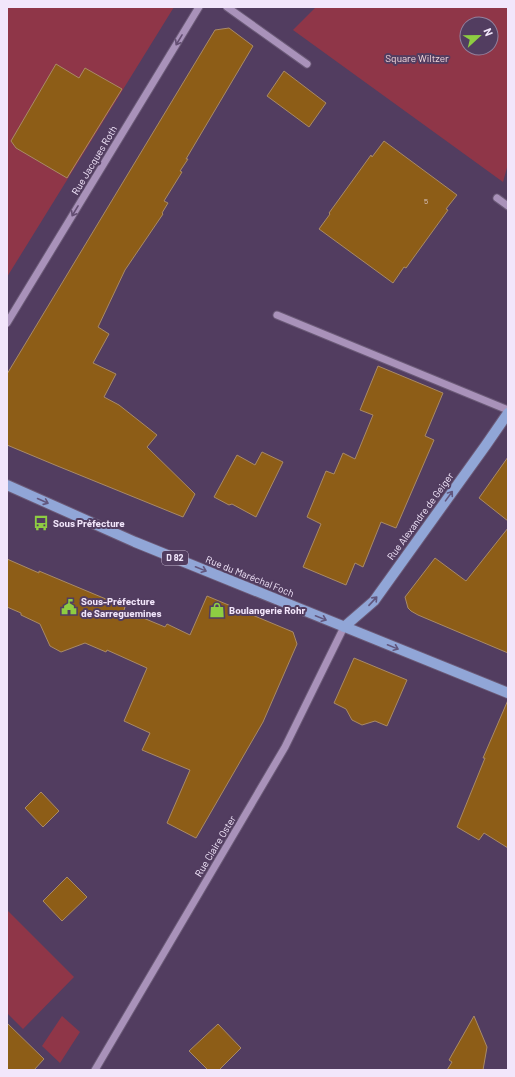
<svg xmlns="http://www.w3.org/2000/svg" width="515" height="1077" font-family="Barlow,sans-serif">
<rect width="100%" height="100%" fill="#523d60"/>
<path fill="#8f3648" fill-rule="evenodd" d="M7,7h167l-167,270z
M316,7h192v157l-5,18 -210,-152zM467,24h24v24h-24z
M7,910l67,67 -51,52 -16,-16z
M62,1016l18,16 -20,31 -18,-17z"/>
<path fill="#8d5d17" stroke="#a98a66" d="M229,28l24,18 -67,113h2l-8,12 2,1 -18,29 4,2 -6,10 1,1 -38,56 -27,57 11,7 -16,29 23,11 -12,23 15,8 38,30 -10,12 48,47 -12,23 -128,-52 -48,-20v-71l208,-344z
M56,64l23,14 6,-10 37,21 -55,89 -51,-30 -5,-7z
M284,71l42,32 -17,24 -42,-31z
M384,141l73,54 -11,14 2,1 -42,58 -2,-1 -11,16 -74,-54 11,-15 -1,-1 42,-58 1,2z
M378,366l65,27 -18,43 9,4 -38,88 -15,-6 -18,45 -8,-4 -9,22 -43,-18 18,-43 -14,-7 19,-46 8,3 9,-21 12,6 18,-44 -13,-5z
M262,452l21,10 -27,55 -24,-13 -3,1 -15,-8 23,-42 18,10z
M508,457v64l-29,-23z
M508,528v125l-90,-38 -7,-4 -3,-3 -3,-11 30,-39 31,23z
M7,559l32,14v-2l86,36 -1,3 41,17 2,-3 23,11 17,-39 86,36 4,12 -34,78 -67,116 -29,-15 23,-53 -48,-20 8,-17 -26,-12 23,-53 -40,-18 -1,2 -21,-9 -24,9 -11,-6 -10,-22 -19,-9v-2l-14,-6z
M354,658l53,22 -20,46 -12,-5 -13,4 -10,-5 -6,-11 -12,-6z
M508,700v148l-24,-15 -5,7 -22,-13 28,-69h-2z
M41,792l18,19 -16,16 -18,-19z
M67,877l20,20 -25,24 -19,-20z
M474,1016l13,31 -4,23h-36l5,-8 -3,-2z
M7,1023l37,36 -10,11h-27z
M218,1024l23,24 -22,22h-11l-19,-19z"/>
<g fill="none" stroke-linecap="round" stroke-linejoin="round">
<defs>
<path id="minor" d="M227,7l80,57
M497,198l11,8
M277,315l231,95
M7,323l192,-316
M95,1070l190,-323 59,-120"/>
<path id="major" d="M7,485l128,57 373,151
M344,627l30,-26 112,-156 22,-32"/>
</defs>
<use href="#minor" stroke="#6b5a77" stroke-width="9"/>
<use href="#major" stroke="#6b5a77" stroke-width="12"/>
<use href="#minor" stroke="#a992ba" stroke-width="7"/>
<use href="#major" stroke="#91a6d7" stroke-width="10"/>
</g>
<defs><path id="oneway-shaft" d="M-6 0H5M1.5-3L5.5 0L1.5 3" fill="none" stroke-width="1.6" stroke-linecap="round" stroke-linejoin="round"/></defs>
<g stroke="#634e72">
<use href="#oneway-shaft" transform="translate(179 40) rotate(121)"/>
<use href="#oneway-shaft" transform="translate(75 211) rotate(121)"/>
</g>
<g stroke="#62577e">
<use href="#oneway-shaft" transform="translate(449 496) rotate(-54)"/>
<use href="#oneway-shaft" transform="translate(43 501) rotate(24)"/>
<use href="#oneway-shaft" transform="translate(201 569) rotate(22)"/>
<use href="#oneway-shaft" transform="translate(373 601) rotate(-47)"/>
<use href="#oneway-shaft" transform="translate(321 618) rotate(22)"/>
<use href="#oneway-shaft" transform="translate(393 647) rotate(22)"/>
</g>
<defs>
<symbol id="bus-bare" viewBox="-9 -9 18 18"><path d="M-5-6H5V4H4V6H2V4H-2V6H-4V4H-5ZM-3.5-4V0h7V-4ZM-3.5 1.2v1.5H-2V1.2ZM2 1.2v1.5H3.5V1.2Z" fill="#8ecd42" stroke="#523d60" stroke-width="2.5" paint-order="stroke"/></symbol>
<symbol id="civic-bare" viewBox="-9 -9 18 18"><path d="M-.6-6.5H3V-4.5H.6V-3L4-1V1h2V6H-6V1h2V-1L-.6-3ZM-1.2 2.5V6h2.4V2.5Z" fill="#8ecd42" stroke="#523d60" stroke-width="2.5" paint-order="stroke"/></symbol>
<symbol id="shop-bare" viewBox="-9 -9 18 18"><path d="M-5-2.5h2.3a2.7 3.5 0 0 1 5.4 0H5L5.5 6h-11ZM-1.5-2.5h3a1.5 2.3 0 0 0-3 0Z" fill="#8ecd42" stroke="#523d60" stroke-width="2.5" paint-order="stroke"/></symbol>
</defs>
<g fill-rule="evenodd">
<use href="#bus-bare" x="30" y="512" width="22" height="22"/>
<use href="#civic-bare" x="58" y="596" width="22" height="22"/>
<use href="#shop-bare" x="206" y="599" width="22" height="22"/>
</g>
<g text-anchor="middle" stroke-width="4" stroke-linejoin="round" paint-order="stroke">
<g font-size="8" fill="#d9c4c2">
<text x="426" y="204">5</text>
</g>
<rect fill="#523d60" stroke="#c2b3cc" stroke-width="1" x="162" y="551" width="26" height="14" rx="3"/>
<g font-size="9" font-weight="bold" fill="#f2e6fb">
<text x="175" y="561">D 82</text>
</g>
<g font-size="10" fill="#f5d9dc" stroke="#523d60">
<text x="417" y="62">Square Wiltzer</text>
</g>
<g font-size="10" fill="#f2e6fb" stroke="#523d60">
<text transform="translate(94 160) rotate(-59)" y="4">Rue Jacques Roth</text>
<text transform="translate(420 516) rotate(-54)" y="4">Rue Alexandre de Geiger</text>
<text transform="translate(250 576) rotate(22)" y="4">Rue du Maréchal Foch</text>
<text transform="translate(215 846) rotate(-59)" y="4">Rue Claire Oster</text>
</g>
<g font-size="10" font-weight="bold" fill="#f2e6fb" stroke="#523d60" text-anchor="start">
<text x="53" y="527">Sous Préfecture</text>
<text x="81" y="605">Sous-Préfecture<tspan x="81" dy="12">de Sarreguemines</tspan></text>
<text x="229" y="614">Boulangerie Rohr</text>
</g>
</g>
<rect width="515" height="1077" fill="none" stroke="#f2e6fb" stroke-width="16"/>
<g transform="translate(479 36) rotate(68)"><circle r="19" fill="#523d60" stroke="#92819e"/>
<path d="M0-3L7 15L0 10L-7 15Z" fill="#8ecd42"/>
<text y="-6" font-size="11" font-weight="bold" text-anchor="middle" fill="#f2e6fb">N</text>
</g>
</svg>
